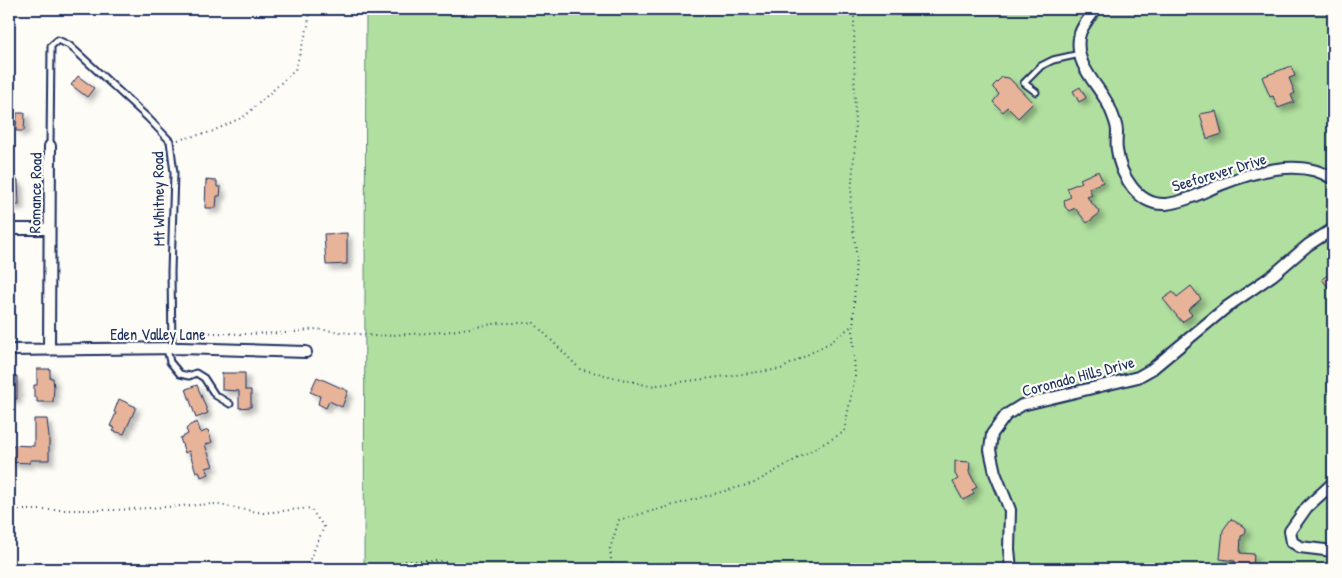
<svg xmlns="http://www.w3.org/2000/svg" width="1342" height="578" font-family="'Patrick Hand',sans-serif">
<defs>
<filter id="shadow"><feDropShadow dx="4.5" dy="4.5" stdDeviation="2.5" flood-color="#0004"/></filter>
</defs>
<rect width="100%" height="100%" fill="#fdfcf7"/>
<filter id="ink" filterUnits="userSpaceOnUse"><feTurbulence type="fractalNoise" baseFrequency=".02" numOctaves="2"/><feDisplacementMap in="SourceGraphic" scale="10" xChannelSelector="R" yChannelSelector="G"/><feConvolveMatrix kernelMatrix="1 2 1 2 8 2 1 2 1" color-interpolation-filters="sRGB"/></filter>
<g filter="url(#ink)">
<path fill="#b0df9f" stroke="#66877e" d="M366,9h967v560h-969z"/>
<path fill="#e7b399" stroke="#1b2f5e" filter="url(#shadow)" d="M1291,66l4,10 -6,2 6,15 -4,2 3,7 -16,6 -5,-12 -3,1 -8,-20z
M78,76l16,12 -7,9 -16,-12z
M1002,77l7,1 24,25 -15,15 -11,-11 -4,5 -10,-10 6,-8 -6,-6v-2z
M1080,87l6,11 -7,4 -6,-11z
M1216,111l6,23 -15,5 -7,-25z
M17,113h8l-1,18h-8z
M1098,171l5,11 -14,6 3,7 -5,2 13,16 -13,10 -12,-15 -6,3 -4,-4 -1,-7 7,-3 -4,-9 15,-6 -2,-3z
M9,180h9l1,25h-10z
M206,180l11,1v6h4l-1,9h-3l-1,12h-11z
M347,233v31l-21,1 -2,-31z
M1333,271v23l-11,-15z
M1191,286l10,13 -13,11 4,5 -10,7 -19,-23 10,-7 4,5z
M37,369h13v9h3l1,10 -1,14h-16v-5h-3v-12h3z
M222,373h23v17h6v17l-12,1v-17l-17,-1z
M9,376h8v23h-8z
M317,377l31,14 -6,16 -13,-6 -3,7 -8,-4 2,-8 -10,-4z
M197,385l11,28 -12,5 -10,-29z
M119,399l17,8 -12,27 -11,-3 2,-3 -5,-2 6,-13 -2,-1z
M34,419h13l2,18v23h-19v3l-21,-1v-17l25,1z
M197,422l4,11 7,-3 4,12 -7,3 8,21 -7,2 3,6 -8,3 -2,-6 -3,1 -7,-21 -4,2 -5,-15 8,-4 -2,-5 4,-4z
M955,461l15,1 -1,10 8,15 -5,3 2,4 -11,6 -10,-18 5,-3 -3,-5z
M1231,519l13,8 2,4 -2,4 -3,1 -1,17 14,1 -1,13 -5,-1 -1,3 -13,-2 1,-6 -15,-2 3,-29z"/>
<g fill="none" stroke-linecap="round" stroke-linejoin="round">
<defs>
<path id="service" d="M1036,92l-12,-9 17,-17 12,-6 27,-6
M50,146l1,-100 7,-6 11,5 11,10 68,63 22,23 4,32 -3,99 1,76
M167,349l3,13 10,12 9,2 7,-3 8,5 11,17 15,9"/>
<path id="minor" d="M1096,9c-6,8 -16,19 -17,29 -4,28 19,46 30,68 3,7 8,18 8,25 0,7 -1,13 0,19 3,25 21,56 49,54 19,-2 37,-12 54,-19 33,-13 81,-28 113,-6
M9,229h40
M9,350l172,-2 125,4
M49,350l1,-204
M1333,483l-26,24 -17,24 2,11 8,5 33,4
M1011,569l-2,-20 1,-39 -15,-37 -5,-23 2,-16 14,-19 16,-10 116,-28 14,-8 76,-63 45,-31 35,-30 25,-16"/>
</defs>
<use href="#service" stroke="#1b2f5e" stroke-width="9"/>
<use href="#minor" stroke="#1b2f5e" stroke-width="14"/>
<path stroke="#1b2f5e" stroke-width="2" stroke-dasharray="1 4" stroke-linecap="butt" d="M178,140l33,-8 34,-16 50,-46 13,-44 2,-17
M190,332l54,2 43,-1 29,-4 59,7 70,-4 54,-9h35l46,46 70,17 131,-17 50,-27 22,-17
M9,510h107l98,-6 49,9 47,-5 14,19 -18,42
M371,569l34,-8h37l22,8
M612,569l-2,-20 9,-29 135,-37 90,-51 11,-56 -2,-40 3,-86 -6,-43 5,-63 -1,-135"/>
<use href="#service" stroke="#fdfcf7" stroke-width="5"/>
<use href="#minor" stroke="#fdfcf7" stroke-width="10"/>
</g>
</g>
<g text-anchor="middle" stroke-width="4.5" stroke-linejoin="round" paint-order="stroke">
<g font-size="16" fill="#1b2f5e" stroke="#fdfcf7">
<text transform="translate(1219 172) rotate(-17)" y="6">Seeforever Drive</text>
<text transform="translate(35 193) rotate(-89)" y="6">Romance Road</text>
<text transform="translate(158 199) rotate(-91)" y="6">Mt Whitney Road</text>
<text x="158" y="340">Eden Valley Lane</text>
<text transform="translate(1078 376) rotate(-15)" y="6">Coronado Hills Drive</text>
</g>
</g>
<rect width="1342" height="578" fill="none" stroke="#fdfcf7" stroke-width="30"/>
<rect x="15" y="15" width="1312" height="548" fill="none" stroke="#1b2f5e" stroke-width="2" filter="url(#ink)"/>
</svg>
